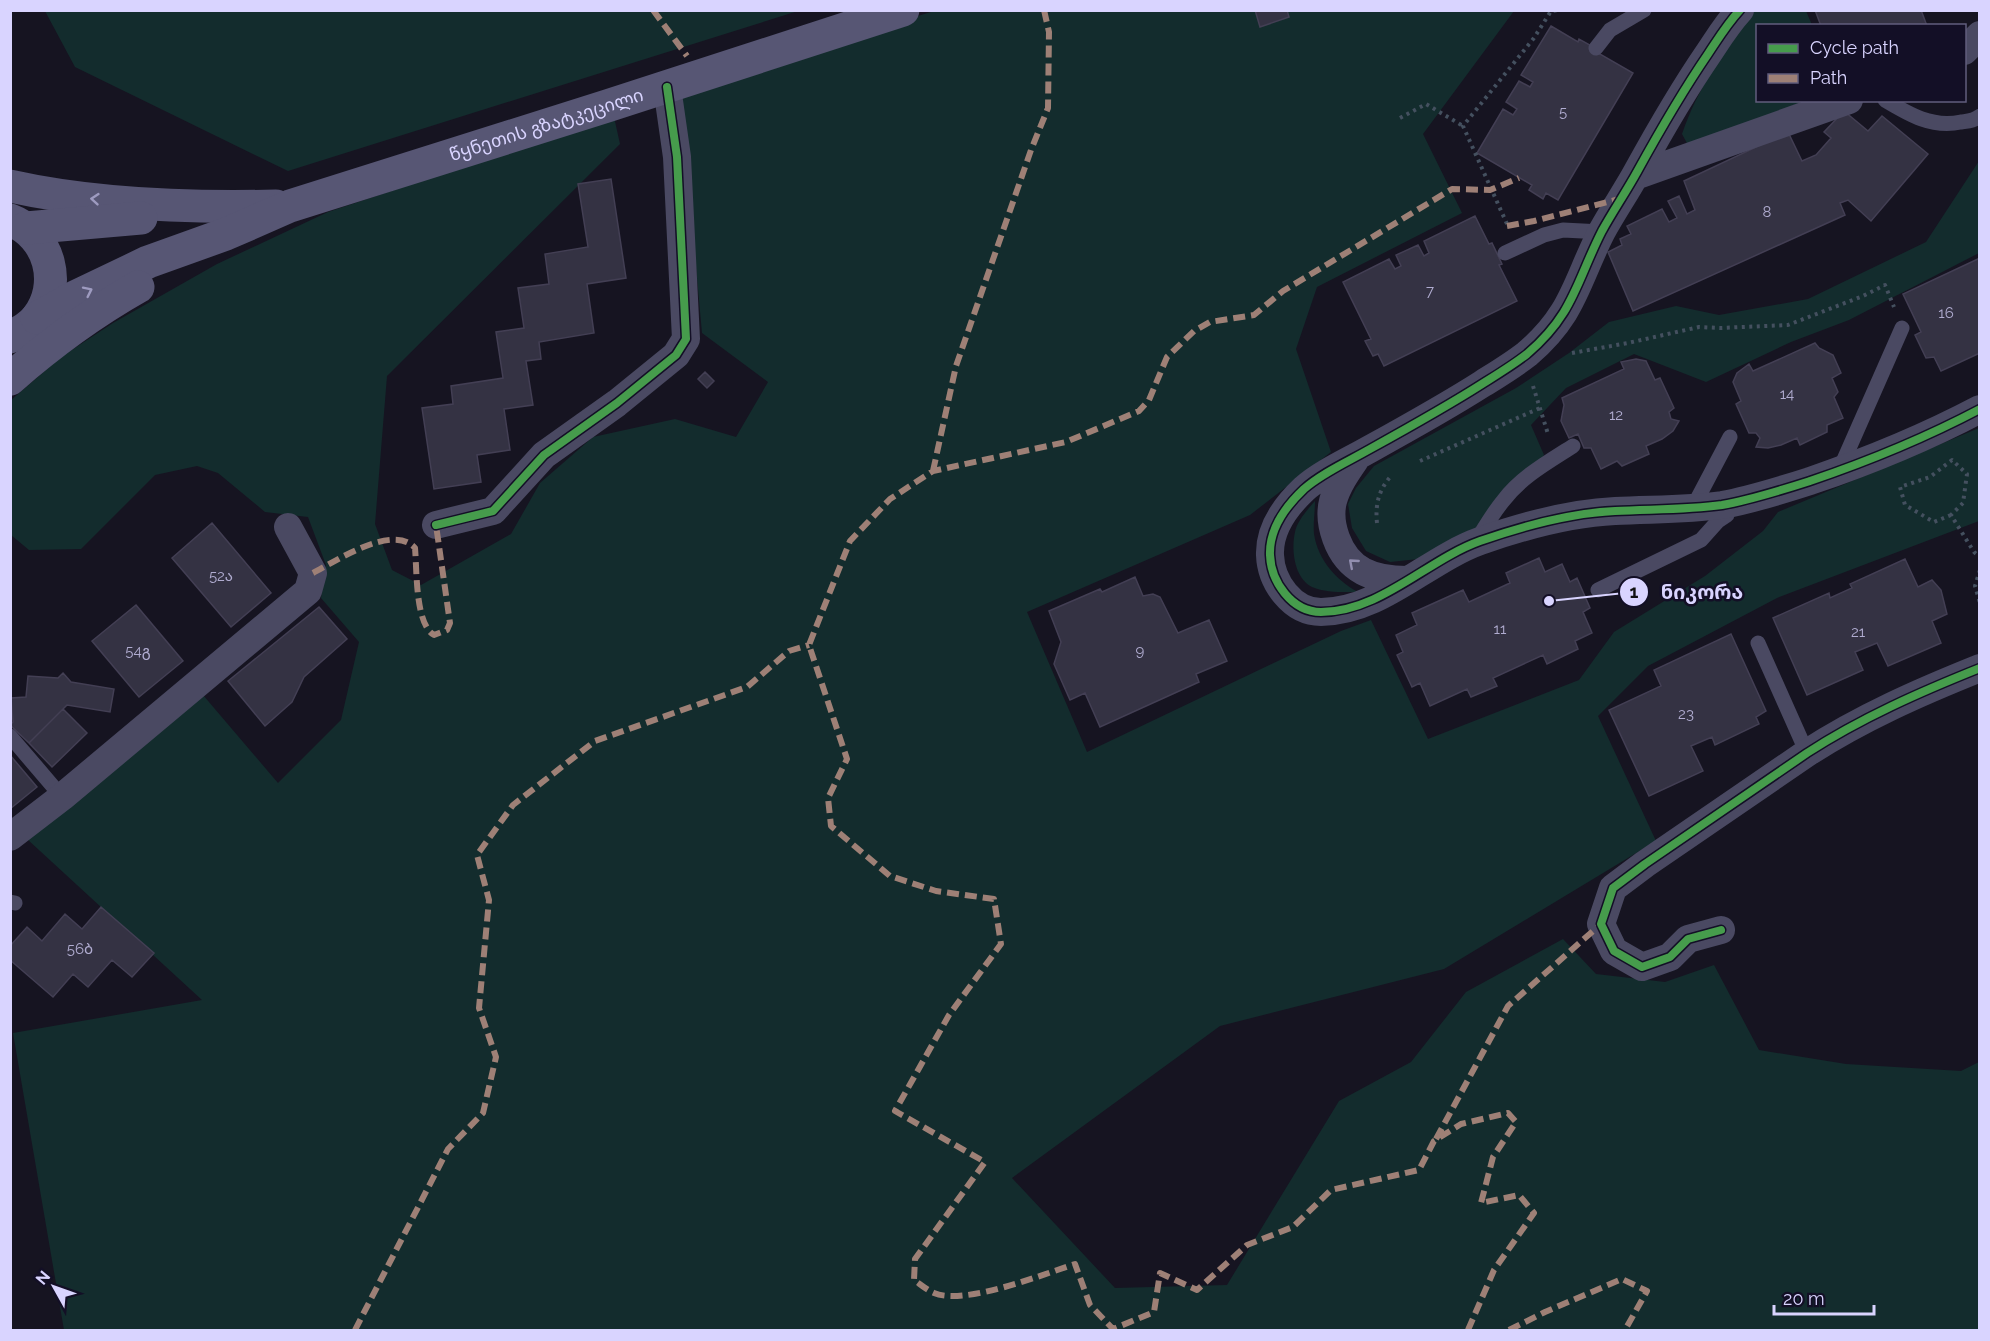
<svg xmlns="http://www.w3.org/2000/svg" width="1990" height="1341" font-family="Raleway,'Noto Sans Georgian',sans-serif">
<rect width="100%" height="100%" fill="#161421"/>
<path fill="#132c2d" d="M45,11h753l-510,160 -213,-104z
M934,11h580l-91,123 39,79 -145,74 -21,62 35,103 -81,63 -223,97 60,140 254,-121 30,-11 57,119 151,-59 35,-48 91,-56 58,-45 15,-19 201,-84v93l-202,77 -129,68 -50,50 58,125 -212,128 -224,57 -208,152 103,110 112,-3 112,-184 72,-39 55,-70 97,-53 33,35 69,8 49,-17 45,85 87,14 115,7 18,-9v268h-1915l-51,-297 189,-33 -175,-161 176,-144 75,88 63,-63 18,-78 -38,-44 5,-33 -18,-48 -43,-5 -47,-39 -21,-7 -42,9 -74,74 -52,1 -18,-15 -1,-134 51,-44 52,-34 104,-59 111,-52 286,-95 6,27 -233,232 -12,148 17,46 29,15 90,-51 29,-51 53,-46 82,-18 61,18 32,-55 -66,-49 -22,-243z
M1750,11h56l6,14 -54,1v74l47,1 -117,44 -6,-11c15,-45 43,-84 68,-123z
M1979,161v92l-130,67 -58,22 -85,40 -72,-28 -68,34 -35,37 13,30 -51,72 -65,31 -38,4 -24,-11 -14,-23 -4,-24 8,-16 18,-22 142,-78 53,-35 40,-31 67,-16 43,9 89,-16 118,-57z
M1315,501c0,10 -2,23 -1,33 4,26 22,46 44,58 -14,0 -32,1 -46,-5 -18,-9 -21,-38 -17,-55 2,-11 13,-23 20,-31z"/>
<path fill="#343243" stroke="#433f54" stroke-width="1.5" d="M1255,10h32l2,7 -29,10z
M1815,10h106l6,16h-106z
M1551,26l27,16 1,-3 20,11 -1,3 35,20 -75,127 -12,-7 -3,6 -14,-9 3,-5 -55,-32 26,-44 10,6 4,-6 -11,-7 13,-21 11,6 3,-5 -12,-7z
M1844,111l24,20 14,-15 46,38 -57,67 -23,-21 -8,3 5,12 -212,96 -25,-59 14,-7 -2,-6 11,-5 -4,-8 35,-17 7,13 8,-4 -9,-17 11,-5 8,18 8,-4 -11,-29 104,-49 14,29 14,-6 15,-17 -7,-6z
M611,179l15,99 -39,6 7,49 -55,9 2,17 -15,2 7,44 -29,4 6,41 -33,5 4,27 -47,7 -12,-81 31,-4 -2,-18 52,-8 -7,-46 28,-4 -6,-40 31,-4 -4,-30 43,-7 -10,-63z
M1475,216l14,28 3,-1 10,21 -3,1 18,36 -133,65 -6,-12 -5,2 -8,-15 6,-2 -28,-57 46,-23 6,10 6,-3 -5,-11 22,-10 6,11 5,-3 -5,-12z
M1980,258v95l-39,18 -7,-14 -8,1 -11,-23 6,-3 -18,-38z
M1815,343l4,5 14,7 8,18 -9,5 6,14 -4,5 9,21 -16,7v7l-27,13 -3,-7 -16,7 -13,3 -12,-1 4,-9 -4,-5h-7l-13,-29 5,-3 -8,-19 4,-9 12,-9 4,7z
M1636,359l10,2 9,19 5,-2 14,30 -5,4 2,7 8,2 -6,10 -11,8 -16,7 3,8 -27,12 -5,-5 -16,8 -10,-21h-7l-6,-14 -9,4 -8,-17 3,-16 -2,-7 62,-29 -3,-7z
M705,372l9,9 -7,7 -9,-9z
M212,523l59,70 -40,34 -59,-69z
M1539,558l6,14 17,-8 8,18 7,-4 13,30 -7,4 9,21 -17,8 3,8 -31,15 -4,-9 -50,23 4,8 -26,11 -4,-8 -37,17 -10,-23 -8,4 -15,-32 6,-3 -7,-17 21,-10 -5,-12 51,-23 6,12 41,-19 -4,-10z
M1905,559l13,28 14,-7 9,10 6,24 -15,7 9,22 -53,23 -11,-23 -22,9 8,18 -56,25 -34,-77 56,-25 1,5 22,-10 -2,-4z
M1135,577l8,19 10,-2 7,3 18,36 31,-13 18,41 -31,13 3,8 -99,45 -15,-34 -15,7 -16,-36 7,-22 -12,-31 51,-22 2,3z
M136,605l47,56 -44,36 -47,-56z
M319,607l28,32 -43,38 -12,25 -27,24 -37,-45z
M1731,634l35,77 -10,6 3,7 -44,21 -3,-8 -21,9 12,25 -54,25 -40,-86 52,-24 -7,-16z
M63,673l8,9 43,7 -4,23 -43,-7 -38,38 -19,-18 3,-3 -2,-24 15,-1 2,-21 30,2z
M63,709l24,24 -35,34 -23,-24z
M10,755l27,32 -27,22z
M101,907l53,46 -22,24 -20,-17 -24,27 -15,-13 -20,23 -43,-37v-14l17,-19 15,14 23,-27 17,15z"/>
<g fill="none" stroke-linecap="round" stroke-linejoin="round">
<path stroke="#44505f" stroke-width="4" stroke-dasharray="3 4.5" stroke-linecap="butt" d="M1400,118l26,-14 37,22
M1507,224l-44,-98 71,-88 17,-27 8,-1
M1572,353l56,-10 71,-16 21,1 68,-3 75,-29 22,-11 9,22
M1533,386l15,48
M1420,461l120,-53
M1951,515l-17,7 -29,-17 -5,-18 30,-10 22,-17 15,14 -4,29 -12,12 23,37 6,5
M1377,523c-2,-19 2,-34 15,-48
M1980,570l-5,16 5,17"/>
<path stroke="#4a4962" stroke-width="15" d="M1596,48l14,-18 34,-20
M1885,100c25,15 47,28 76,22 7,-1 13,-1 19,-6
M1505,253l39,-18 19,-5 39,2
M1839,471l63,-143
M1692,509l38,-72
M1477,540c8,-13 16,-27 26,-39 18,-24 45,-39 70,-55
M1598,590l103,-50 17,-19 9,-6 1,-11
M1758,643l49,110
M10,736l52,61
M10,902l5,1"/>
<path stroke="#4a4962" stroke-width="28" d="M1740,10c-13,14 -22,29 -32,44 -26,38 -49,78 -71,118 -11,20 -24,39 -35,59 -26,51 -28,83 -75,123 -14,11 -29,20 -45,30 -36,23 -74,44 -112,65 -21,12 -48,24 -66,40 -18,17 -35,40 -34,66 1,27 22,57 51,57 59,0 106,-52 159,-71 43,-15 89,-28 135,-30 36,-2 71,-1 107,-6 29,-5 60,-15 88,-24 59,-20 115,-43 170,-72
M1964,51l16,-16
M1635,176l214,-76
M1355,460c-9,13 -18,26 -22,41 -3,12 -1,26 3,37 12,33 37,42 71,42
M436,525l57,-14 51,-56 73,-52 59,-48 10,-16 -9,-182 -10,-70
M10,837l52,-40 246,-206 5,-18 -25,-46
M1721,930l-33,9 -18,18 -28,10 -28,-16 -13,-27 12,-36 32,-24 162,-111c54,-35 113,-61 173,-85"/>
<g stroke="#575674" stroke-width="33">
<path d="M10,186c85,19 179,22 266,20"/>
<path d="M10,220c40,15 53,65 27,98 -7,9 -16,14 -27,19"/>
<path d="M26,228l115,-10"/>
<path id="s1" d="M37,318l38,-21 73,-35 78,-28 64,-28 317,-100 296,-96"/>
<path d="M10,379c40,-35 82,-66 128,-92"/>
</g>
<path stroke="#9e8076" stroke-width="6" stroke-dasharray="12 6" stroke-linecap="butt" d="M653,10l34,46
M1551,10v1
M1507,226l27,-5 89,-23
M933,471l23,-105 75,-216 17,-42 1,-76 -5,-22
M313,573c23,-12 80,-50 102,-25 2,22 0,76 19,87l13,-5 3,-7 -14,-98
M1436,1139l72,-133 93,-82
M355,1330l93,-181 35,-36 13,-56 -17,-49 10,-108 -12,-45 36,-50 82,-64 152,-54 42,-36 20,-6
M1468,1330l26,-60 40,-57 -15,-18 -38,8 12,-46 23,-35 -8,-9 -47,11 -27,17 -15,29 -88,20 -38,37 -46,18 -50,45 -37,-17 -6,39 -41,17 -23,-24 -15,-41c-31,10 -111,42 -141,29 -7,-3 -14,-9 -20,-13l1,-21 70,-97 -90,-51 54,-96 52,-71 -7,-45 -58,-8 -46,-15 -59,-50 -3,-28 19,-39 -38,-114 41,-104 40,-42 43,-28 133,-29 73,-31 10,-11 18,-43 27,-26 16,-9 44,-7 29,-24 169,-102 38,1 29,-12
M1509,1330l36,-18 77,-33 25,12 -22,39"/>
<defs>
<path id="cycleway" d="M1740,10c-13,14 -22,29 -32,44 -26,38 -49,78 -71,118 -11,20 -24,39 -35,59 -26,51 -28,83 -75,123 -14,11 -29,20 -45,30 -36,23 -74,44 -112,65 -21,12 -48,24 -66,40 -18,17 -35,40 -34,66 1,27 22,57 51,57 59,0 106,-52 159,-71 43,-15 89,-28 135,-30 36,-2 71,-1 107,-6 29,-5 60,-15 88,-24 59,-20 115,-43 170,-72
M436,525l57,-14 51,-56 73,-52 59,-48 10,-16 -9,-182 -10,-70
M1721,930l-33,9 -18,18 -28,10 -28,-16 -13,-27 12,-36 32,-24 162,-111c54,-35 113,-61 173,-85"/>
</defs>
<use href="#cycleway" stroke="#130f26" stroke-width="11"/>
<use href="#cycleway" stroke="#469c4c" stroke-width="8"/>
</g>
<defs><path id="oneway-chevron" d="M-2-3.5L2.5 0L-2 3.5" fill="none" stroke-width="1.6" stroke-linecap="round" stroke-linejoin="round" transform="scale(1.5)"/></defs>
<g stroke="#9e9bc0">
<use href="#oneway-chevron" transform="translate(95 199) rotate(-175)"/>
<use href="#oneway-chevron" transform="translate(88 291) rotate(-26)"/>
</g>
<use stroke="#928eb0" href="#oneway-chevron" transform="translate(1353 563) rotate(-139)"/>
<g text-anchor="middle" stroke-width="5" stroke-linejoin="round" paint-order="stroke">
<g font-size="15" fill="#b0acd0">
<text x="1563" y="117">5</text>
<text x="1767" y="217">8</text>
<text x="1430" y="296">7</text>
<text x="1946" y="318">16</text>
<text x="1787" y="399">14</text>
<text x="1616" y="420">12</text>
<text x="221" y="581">52ა</text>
<text x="1500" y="634">11</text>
<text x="1858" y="637">21</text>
<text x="138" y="656">54გ</text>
<text x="1140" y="656">9</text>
<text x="1686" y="719">23</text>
<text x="80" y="954">56ბ</text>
</g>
<g font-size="18" fill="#d9d4ff" stroke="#130f26">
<text dy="6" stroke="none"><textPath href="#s1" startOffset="546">წყნეთის გზატკეცილი</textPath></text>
</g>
</g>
<path fill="none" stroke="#d9d4ff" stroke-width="2" d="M1549 601L1634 592"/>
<g fill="#d9d4ff" stroke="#130f26" stroke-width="2">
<circle cx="1549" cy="601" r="6"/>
<circle cx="1634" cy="592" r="15"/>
</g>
<g font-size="18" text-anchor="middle" font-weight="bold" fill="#111">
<text x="1634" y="598">1</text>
</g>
<g font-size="20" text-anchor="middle" font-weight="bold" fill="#d9d4ff" stroke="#130f26" stroke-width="5" stroke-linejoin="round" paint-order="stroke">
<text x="1702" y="599">ნიკორა</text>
</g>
<rect width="1990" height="1341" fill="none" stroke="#d9d4ff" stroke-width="24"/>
<rect x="1756" y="24" width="210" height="78" fill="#130f26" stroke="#625e7d" stroke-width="1.5"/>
<rect x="1768" y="44" width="30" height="9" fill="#469c4c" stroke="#625e7d" stroke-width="1.5"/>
<text x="1810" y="54" font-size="18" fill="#d9d4ff">Cycle path</text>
<rect x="1768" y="74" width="30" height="9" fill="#9e8076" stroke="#625e7d" stroke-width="1.5"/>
<text x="1810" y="84" font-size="18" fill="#d9d4ff">Path</text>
<g transform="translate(54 1287) rotate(310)" stroke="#130f26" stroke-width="4.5" paint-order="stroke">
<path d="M0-4.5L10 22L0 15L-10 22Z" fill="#d9d4ff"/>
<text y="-9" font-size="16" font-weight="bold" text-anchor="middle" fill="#d9d4ff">N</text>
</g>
<path d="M1774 1305v9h100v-9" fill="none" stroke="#d9d4ff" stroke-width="3"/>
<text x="1783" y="1305" font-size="18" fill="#d9d4ff" stroke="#130f26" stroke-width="4.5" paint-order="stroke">20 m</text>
</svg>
